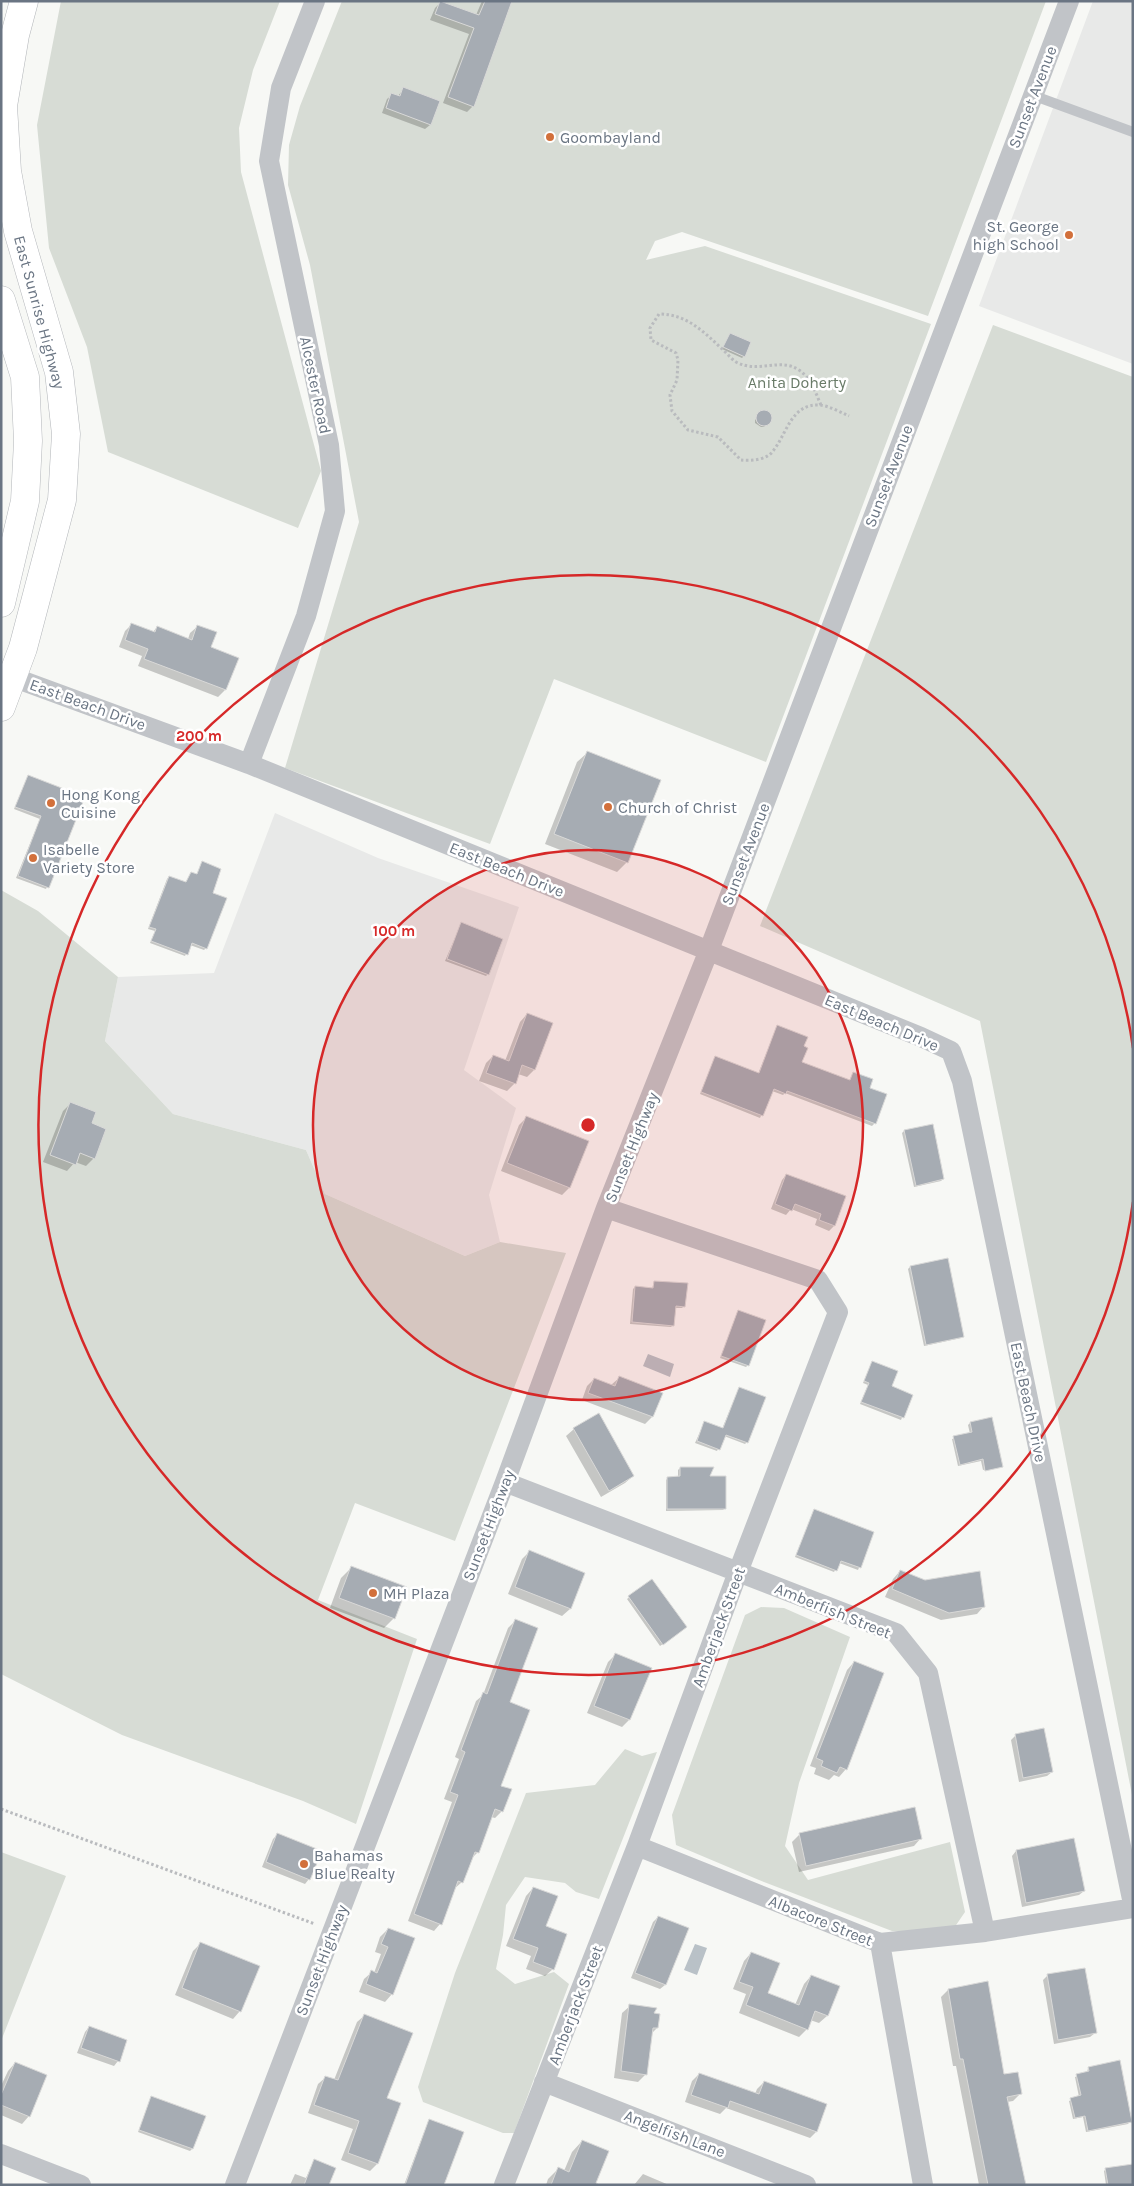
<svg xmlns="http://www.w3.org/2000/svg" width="1134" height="2186" font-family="Karla,sans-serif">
<rect width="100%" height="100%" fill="#f7f8f5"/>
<path fill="#e8e9e8" d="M1093,1h40v363l-154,-58z
M275,813l103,45 141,49 -55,163 52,38 -27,87 11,47 -35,14 -140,-62 -19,-44 -133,-36 -68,-73 13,-64 96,-4z"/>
<path fill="#d7dcd5" d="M61,1h219l-27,69 -14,58 2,44 80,299 -23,57 -190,-76 -21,-105 -38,-99 -12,-123z
M342,1h704l-118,315 -246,-84 -27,9 -9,19 59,-14 226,78 -165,438 -212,-83 -64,165 -205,-76 74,-246 -49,-257 -22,-80 1,-40 11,-39z
M993,325l140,52v1423l-153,-779 -220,-95z
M1,890l37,21 80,66 -13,64 68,73 133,36 19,44 140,62 35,-14 66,11 -111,288 -100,-38 -37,97 99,39 -61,185 -53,-23 -181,-66 -121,-61z
M761,1607l23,1 66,29 -51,146 -14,63 23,34 142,-38 15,70 -13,19h-60l-133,-51 -83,-35 -4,-30 73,-200z
M625,1749l17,7 15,-4 -58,147 -23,-7 -11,-9 -40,-6 -19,28 -3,30 -7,34 19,15 39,-12 15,12 -55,149h-11l-80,-31 -5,-15 37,-114 71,-180 69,-8z
M1,1852l65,24 -65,165z"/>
<path fill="#b9c1c7" d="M648,1354l26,10 -4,13 -27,-11z
M695,1944l12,4 -10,27 -13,-5z"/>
<path fill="#0003" d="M482,1h22l-31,105 -6,6 -24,-9 26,-69 -39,-14 5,-12 6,-6 35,13z
M404,89l35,13 -9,23 -5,4 -43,-16 5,-14 5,-4 5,2z
M729,336l15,20 -2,2 -20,-9z
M764,411l4,2 3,6 -7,8h-3l-6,-4v-3z
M132,624l21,8 4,-5 31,12 2,-6 8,-7 12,22 27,10 -12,32 -7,7 -80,-31 4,-10 -23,-9 6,-16z
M587,753l40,109 -10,10 -72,-28 32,-82z
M28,776l55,22 -37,91 -30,-11 24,-59 -26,-10z
M191,873l15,75 -2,2 -14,-5 -5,11 -35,-13 5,-12 -7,-2 19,-50 2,-2 17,6z
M461,924l27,50 -2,2 -41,-15z
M527,1014l7,56 -7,7 -9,-3 -3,9 -8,8 -28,-10 7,-18 7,-7 12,5 15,-39z
M776,1029l27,18 -3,16 49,18 4,-8 15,15 17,7 -11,29 -2,2 -87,-33 -2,2 -11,-4 -12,27 -60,-24 15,-37 43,17z
M70,1104l20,20 4,34 -8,8 -11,-4 -8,9 -24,-9 20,-51z
M526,1118l43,70 -7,7 -61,-24 18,-46z
M904,1131l39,48 -2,2 -27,6 -12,-54z
M786,1175l59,22 -11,29 -5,5 -14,-6 2,-6 -26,-10 -5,6 -15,-6 11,-29z
M910,1267l53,69 -2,2 -37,8 -16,-77z
M654,1282l30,24 -2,2h-8l-1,17 -2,2 -41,-3 3,-35 2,-2 17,2z
M739,1311l9,54 -2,2 -26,-9z
M872,1362l18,25 21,8 -10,25 -41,-16 8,-19 -5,-2z
M619,1378l33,39 -7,7 -63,-24 5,-14 7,-7 17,6z
M739,1388l8,54 -2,2 -21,-8 -7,15 -22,-8 9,-20 18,6z
M970,1423l31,43 -18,4 -2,-9 -23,5 -6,-27 18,-5 -2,-9z
M574,1429l59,47 -8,7 -24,14 -35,-61z
M680,1468l28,9 17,31 -2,2 -57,1v-31l2,-2h10v-8z
M814,1511l59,22 -15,37 -19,-7 -5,9 -39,-15z
M529,1552l55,22 -14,35 -8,7 -54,-22 14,-35z
M351,1568l43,50 -10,10 -54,-20 11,-30z
M900,1571l84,35 -7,8 -36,6 -56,-23 8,-18z
M652,1580l32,49 -24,17 -33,-47z
M515,1621l-15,165 2,25 -7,7 -4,-1 -13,35 -7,7 -9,23 -8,7 -14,35 -6,7 -26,-10 44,-119 -8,-3 15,-40 -4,-2 21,-56 7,-6 25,-67z
M615,1655l35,14 -21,51 -7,7 -35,-14 21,-51z
M854,1662l-8,107 -7,8 -5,-2 -5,5 -15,-6 2,-6 -6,-2 37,-96z
M1016,1735l36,37 -5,4 -28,6 -8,-42z
M800,1834l121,4 -7,8 -115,26 -7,-30z
M277,1835l32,44 -4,5 -43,-17 11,-28z
M1016,1851l68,40 -5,4 -57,12 -10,-51z
M533,1888l20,81 -8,7 -19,-7 5,-13 -25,-10 20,-50z
M658,1917l29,12 -22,56 -5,4 -29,-11 22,-56z
M388,1929l4,65 -7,8 -26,-10 5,-13 8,-7 2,1 7,-19 -6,-2 5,-15z
M200,1944l40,67 -7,8 -58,-24 18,-44z
M751,1953l15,41 29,11 9,-21 7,-8 27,11 -11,29 -8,7 -9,-3 -3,9 -8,8 -60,-24 7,-19 -13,-5 11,-28z
M1048,1975l47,58 -5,4 -36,7 -11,-64z
M948,1990l55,86 18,17 -8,8 -6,1 17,83h-45l-23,-119h-3l-12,-69z
M630,2006l23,8 4,14 -6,6 -5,40 -8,8 -24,-4 8,-65z
M365,2015l20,83 -8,66 -7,7 -29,-11 12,-31 -45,-16 10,-29 8,-7 8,3 23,-58z
M89,2027l29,34 -4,5 -37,-13 8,-21z
M15,2063l14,53 -7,8 -21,-9v-29l7,-15z
M1088,2068l42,53 -2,3 -42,8 -3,-15 -10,2 -4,-18 10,-4 -4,-20 12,-4z
M699,2074l56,20 2,-5 7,-7 62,23 -10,27 -6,6 -84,-30 -6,6 -35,-12 7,-21z
M152,2097l40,52 -2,2 -52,-19z
M430,2120l12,65h-38l24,-63z
M582,2141l13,42 3,2h-52l2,-6 10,-10 6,2 8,-19z
M314,2160l13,25h-37l5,-11 11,4z
M1106,2169l27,16h-27l-2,-14z
M643,2174l26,11h-35z"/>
<path fill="#a6acb3" stroke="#d9d9d8" d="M440,1l39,14 6,-14h27l-38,106 -26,-10 26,-69 -39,-14z
M403,87l37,14 -9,24 -45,-17 5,-15 9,3z
M730,333l21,9 -6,15 -22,-10z
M756 418a8 8 0 1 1 16 0a8 8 0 1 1-16 0Z
M131,623l24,9 2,-6 35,14 5,-15 20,7 -6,15 28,11 -13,32 -82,-31 4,-10 -23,-9z
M587,751l74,29 -33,83 -74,-29z
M28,775l57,22 -36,91 -31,-12 23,-60 -26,-9z
M202,861l19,8 -8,24 14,5 -20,51 -15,-6 -4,12 -37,-14 5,-12 -7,-2 20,-51 17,6 5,-10 6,2z
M461,922l42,17 -14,36 -42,-16z
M527,1013l26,10 -18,47 -13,-5 -6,19 -30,-11 7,-18 16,6z
M777,1025l31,12 -4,9 4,2 -6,14 48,18 3,-8 20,7 -3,9 17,6 -11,30 -89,-33 -1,3 -12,-5 -11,27 -62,-24 14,-36 44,17z
M70,1102l26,10 -4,11 14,6 -11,30 -15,-6 -4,12 -26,-10z
M526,1116l63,25 -19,47 -63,-25z
M933,1124l11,55 -28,7 -12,-56z
M786,1174l60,22 -11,30 -16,-6 2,-6 -26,-10 -3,7 -17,-7z
M948,1258l16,79 -38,8 -16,-79z
M654,1281l34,2 -3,24 -9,-1 -2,20 -42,-4 3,-36 18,2z
M738,1310l28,10 -17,46 -28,-10z
M872,1361l26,10 -6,15 21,9 -9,23 -43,-16 8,-19 -5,-2z
M619,1376l44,17 -10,24 -65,-24 6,-15 21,8z
M739,1387l27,10 -18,46 -22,-8 -6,15 -23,-9 7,-20 19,7z
M599,1413l35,63 -25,15 -36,-63z
M992,1417l11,50 -18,4 -2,-12 -23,6 -7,-29 19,-4 -2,-10z
M680,1467h34l-4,9h16v33h-59v-32l13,-1z
M814,1509l60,23 -13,36 -20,-7 -4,10 -41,-16z
M529,1550l56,23 -14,36 -56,-22z
M351,1566l56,21 -12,32 -56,-21z
M900,1570l25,10 55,-9 5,36 -36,6 -57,-24z
M652,1579l35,48 -24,18 -35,-49z
M515,1619l23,9 -28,74 20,8 -29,76 11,3 -9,23 -8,-3 -16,44 -4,-1 -12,31 -5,-2 -16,44 -28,-11 44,-119 -8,-3 15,-40 -4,-2 22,-58 4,2z
M615,1653l37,15 -22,52 -36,-14z
M854,1661l30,12 -37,97 -7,-3 -3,6 -16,-7 2,-5 -7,-3z
M1044,1728l9,44 -30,6 -8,-44z
M915,1807l7,32 -116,27 -7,-33z
M277,1833l45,18 -12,29 -44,-18z
M1074,1838l11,53 -59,12 -10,-53z
M533,1887l25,9 -12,30 21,8 -13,36 -21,-8 5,-14 -25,-9z
M658,1916l31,12 -23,57 -31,-12z
M388,1928l27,10 -22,57 -27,-11 5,-14 6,3 11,-26 -7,-3z
M200,1942l60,24 -19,46 -59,-24z
M751,1952l29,11 -12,30 31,12 12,-30 29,11 -12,30 -13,-5 -7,19 -62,-25 7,-18 -14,-5z
M1085,1968l12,65 -39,7 -11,-66z
M988,1981l16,93 14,-2 4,22 -15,3 19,88h-38l-25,-126h-3l-12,-70z
M629,2004l28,4 -3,5 6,1 -2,14h-5l-6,47 -26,-4z
M364,2014l49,19 -26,65 14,5 -23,61 -30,-11 11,-32 -45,-16 11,-29 13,4z
M89,2026l38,14 -7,22 -39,-14z
M1120,2060l12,62 -44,9 -3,-15 -10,2 -5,-20 11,-3 -5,-21 13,-3 -1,-4z
M15,2062l32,13 -17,42 -29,-12v-10z
M699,2073l60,21 5,-13 63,23 -10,28 -87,-31 -2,7 -37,-13z
M151,2096l55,20 -13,33 -54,-19z
M429,2119l35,13 -20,53h-39z
M582,2140l27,11 -13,32 3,2h-48l7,-18 11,5z
M314,2159l22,9 -7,17h-25z
M1133,2164v21h-25l-3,-17z"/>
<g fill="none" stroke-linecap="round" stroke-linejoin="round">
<defs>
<path id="primary" d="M1,300l24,77 3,64 -3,60 -24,102
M1,707l22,-59 39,-148 4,-66 -7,-62 -41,-141 -11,-60 -4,-65 12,-71 9,-34"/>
</defs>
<use href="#primary" stroke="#b3b6ba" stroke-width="29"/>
<path stroke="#b9bbbe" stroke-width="3" stroke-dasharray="2.5 2.5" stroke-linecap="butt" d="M821,405c-6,-13 -9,-26 -22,-35 -19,-13 -40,4 -63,-8 -5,-3 -10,-10 -15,-14 -18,-17 -35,-34 -62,-34l-9,14 1,12 25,13 2,7 -1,20 -7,15 2,16 16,19 30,7 23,23c10,1 26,0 32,-9 14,-17 18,-48 47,-46 9,1 20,7 29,11
M1,1809l314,115"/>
<path stroke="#c1c4c8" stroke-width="10" d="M1032,95l101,37"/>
<path stroke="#c1c4c8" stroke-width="20" d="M1,673l248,91 672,273 30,14 11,30 171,823
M249,764l57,-148 29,-105 -6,-66 -60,-284 12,-73 34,-87
M505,1482l391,151 32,40 57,259
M637,1846l243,97 105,-11 148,-24
M880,1943l43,242
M544,2082l262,103
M1,2154l80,31
M235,2185l270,-703 101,-274 103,-258 360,-949
M504,2185l133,-339 101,-274 100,-260 -20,-32 -212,-72"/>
<use href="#primary" stroke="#fff" stroke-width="28"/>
</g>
<circle cx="588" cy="1125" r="275" fill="#d62828" fill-opacity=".12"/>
<g fill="none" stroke="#d62828" stroke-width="2.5">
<circle cx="588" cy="1125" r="275"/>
<path d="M1133 1202A550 550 0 1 1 1133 1048"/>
</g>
<g fill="#d2703b" stroke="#fff" stroke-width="2">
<circle cx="550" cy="137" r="5"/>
<circle cx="1069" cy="235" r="5"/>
<circle cx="51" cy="803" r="5"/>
<circle cx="608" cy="807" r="5"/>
<circle cx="33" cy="858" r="5"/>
<circle cx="373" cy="1593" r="5"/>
<circle cx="304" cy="1864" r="5"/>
</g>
<g text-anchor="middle" stroke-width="5" stroke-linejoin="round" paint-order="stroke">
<g font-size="16" fill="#6a7583" stroke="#fff">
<text transform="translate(1032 97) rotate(-69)" y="6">Sunset Avenue</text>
<text transform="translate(40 312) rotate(75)" y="6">East Sunrise Highway</text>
<text transform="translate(316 385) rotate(78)" y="6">Alcester Road</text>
<text transform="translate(888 476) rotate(-69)" y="6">Sunset Avenue</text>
<text transform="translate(88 704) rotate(20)" y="6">East Beach Drive</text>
<text transform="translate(745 854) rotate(-69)" y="6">Sunset Avenue</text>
<text transform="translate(507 869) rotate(22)" y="6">East Beach Drive</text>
<text transform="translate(882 1022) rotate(23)" y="6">East Beach Drive</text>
<text transform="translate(631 1147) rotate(-68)" y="6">Sunset Highway</text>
<text transform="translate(1029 1402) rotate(78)" y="6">East Beach Drive</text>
<text transform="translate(488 1525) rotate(-69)" y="6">Sunset Highway</text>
<text transform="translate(833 1610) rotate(22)" y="6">Amberfish Street</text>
<text transform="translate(718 1627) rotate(-70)" y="6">Amberjack Street</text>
<text transform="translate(821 1920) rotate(22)" y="6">Albacore Street</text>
<text transform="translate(321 1960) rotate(-69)" y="6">Sunset Highway</text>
<text transform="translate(575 2005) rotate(-69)" y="6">Amberjack Street</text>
<text transform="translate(675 2133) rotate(21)" y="6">Angelfish Lane</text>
</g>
<g font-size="16" fill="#6a7583" stroke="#fff" text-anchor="start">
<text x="560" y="143">Goombayland</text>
<text x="1059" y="232" text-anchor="end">St. George<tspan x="1059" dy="18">high School</tspan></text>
<text x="61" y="800">Hong Kong<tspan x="61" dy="18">Cuisine</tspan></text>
<text x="618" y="813">Church of Christ</text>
<text x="43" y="855">Isabelle<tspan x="43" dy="18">Variety Store</tspan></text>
<text x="383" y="1599">MH Plaza</text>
<text x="314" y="1861">Bahamas<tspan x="314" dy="18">Blue Realty</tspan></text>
</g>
<g font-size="16" fill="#697b68" stroke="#fff">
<text x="797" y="388">Anita Doherty</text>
</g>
</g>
<circle cx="588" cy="1125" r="8" fill="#d62828" stroke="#fff" stroke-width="2.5"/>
<g font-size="15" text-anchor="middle" font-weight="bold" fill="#d62828" stroke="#fff" stroke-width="5" stroke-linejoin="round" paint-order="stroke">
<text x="199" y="741">200 m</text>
<text x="394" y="936">100 m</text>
</g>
<rect width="1134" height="2186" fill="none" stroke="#6a7583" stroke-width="5"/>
</svg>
